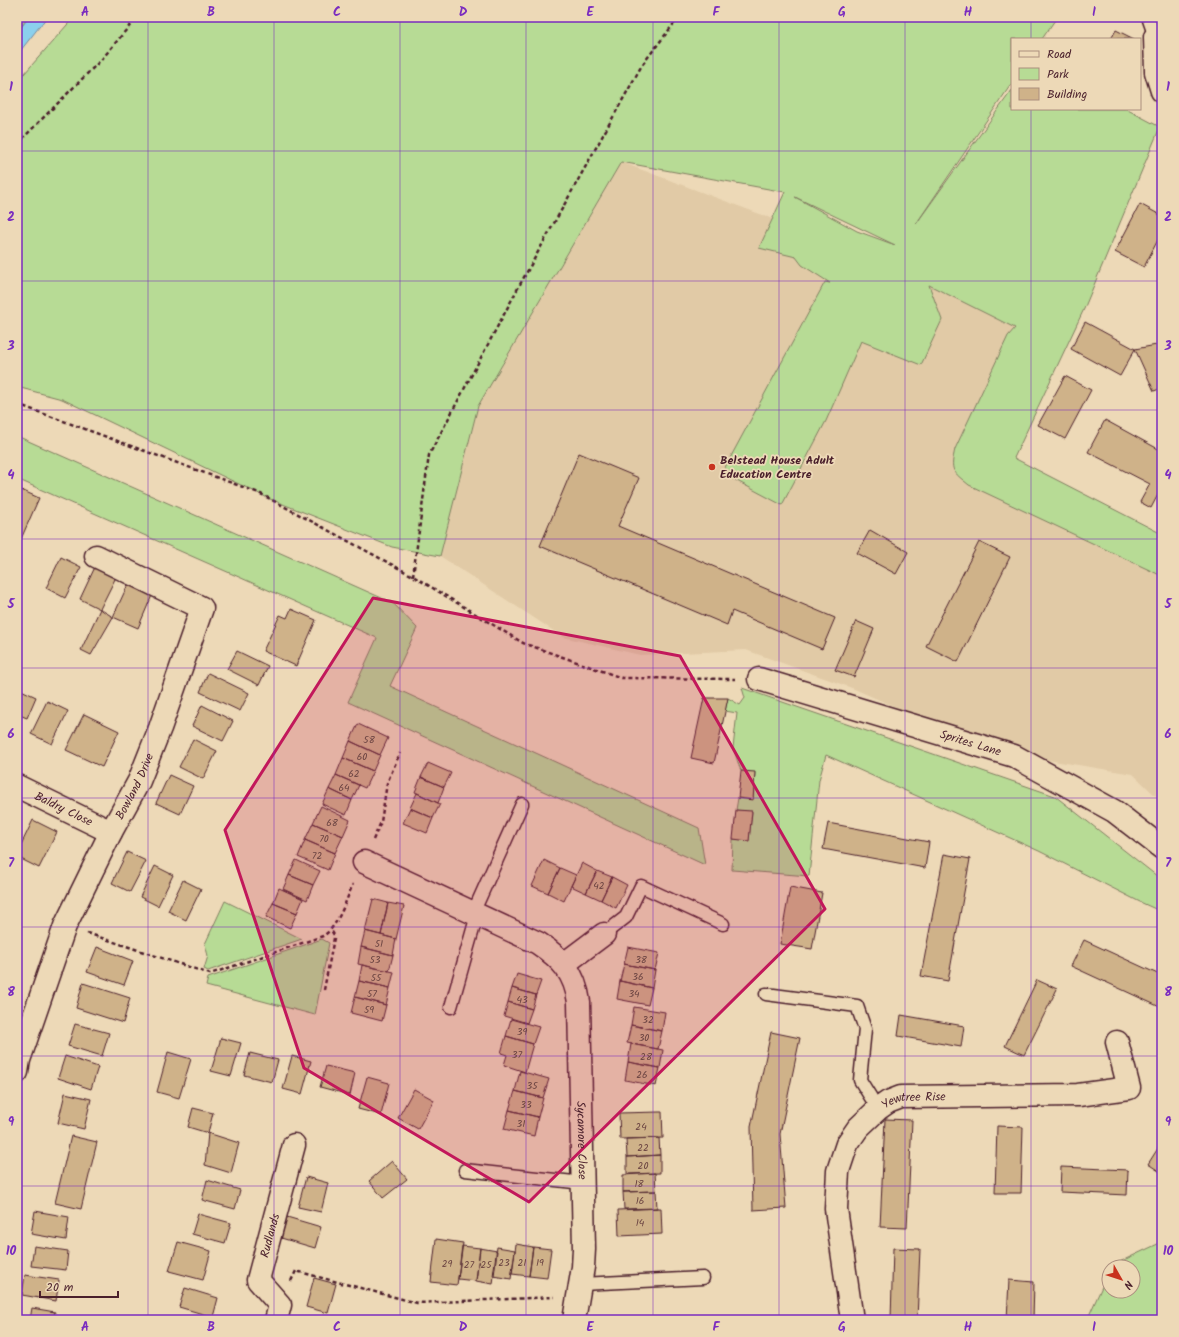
<svg xmlns="http://www.w3.org/2000/svg" width="1179" height="1337" font-family="Kalam,sans-serif">
<rect width="100%" height="100%" fill="#edd9b7"/>
<filter id="ink" filterUnits="userSpaceOnUse"><feTurbulence type="fractalNoise" baseFrequency=".025" numOctaves="2"/><feDisplacementMap in="SourceGraphic" scale="8" xChannelSelector="R" yChannelSelector="G"/><feConvolveMatrix kernelMatrix="1 2 1 2 8 2 1 2 1" color-interpolation-filters="sRGB"/></filter>
<g filter="url(#ink)">
<path fill="#e1caa6" d="M621,162l152,57 155,65 87,44 -60,121 207,124v229l-29,-28 -134,-22 -147,-64 -106,-38 -106,5 -77,-18 -123,-81 38,-150z"/>
<path fill="#b7db95" stroke="#807d60" fill-rule="evenodd" d="M17,17h11l-11,15z
M74,17h983l-15,22h-30v44l-96,141 96,-134v19h114l34,18 -76,182 -70,149 148,76v42l-193,-91c-17,-14 -19,-14 -14,-36l53,-113 7,-8 -86,-43 13,35 -21,45 -60,-24 -35,80 -44,84 -60,-32 103,-191 5,1 -28,-18 -6,-8 -37,-9 26,-56 -164,-30 -143,244 -38,150 -48,-9 -122,-48 -208,-100 -45,-12v-305zM795,197l100,48 -38,-14z
M17,436l376,167 24,25 -27,58 309,142 6,37 -357,-163 29,-64 -360,-159z
M742,688l313,108 107,84v32l-22,-10 -101,-51 -213,-96 -7,25 -10,96 -77,-6 1,-31 16,1 3,-28 -16,-2 2,-12 15,1 2,-26 -14,-2 -8,-23 4,-35 -12,-2 3,-13 12,7 5,-7z
M225,901l77,38 -94,32 -4,-2 4,-13 -3,-12z
M322,939l7,4 -14,72 -109,-29 2,-8z
M1162,1242v78h-75l22,-49v20h24v-24l-22,-1z"/>
<path fill="#8bd0ed" stroke="#71899f" d="M29,17h18l-30,38v-22z"/>
<path fill="#cfb289" stroke="#4a1f2b" d="M1116,30l18,9h-23z
M1140,204l22,12v16l-18,35 -29,-15z
M1085,322l50,27 -15,27 -49,-27z
M1162,344v44l-8,3 -19,-42z
M1065,376l26,14 -26,49 -27,-14z
M1105,420l57,31v36l-11,21 -11,-6 10,-18 -62,-32z
M579,453l60,25 -21,48 217,92 -13,31 -90,-38 -5,14 -187,-79z
M17,488l22,10 -22,50z
M870,530l38,22 -12,22 -39,-21z
M979,542l31,15 -52,105 -32,-16z
M61,557l20,10 -16,31 -19,-10z
M95,567l22,8 -17,34 -20,-10z
M129,582l24,11 -15,35 -25,-11z
M100,609l13,8 -22,38 -10,-5z
M291,609l25,11 -20,46 -33,-15 17,-36 7,3z
M856,621l18,8 -20,48 -19,-7z
M237,651l31,15 -9,19 -32,-16z
M208,673l41,20 -9,18 -40,-19z
M17,688l19,9 -9,21 -10,-4z
M704,698h24l-14,65 -23,-5z
M47,701l21,10 -16,33 -21,-10z
M202,705l31,16 -10,20 -31,-15z
M84,714l35,17 -17,36 -36,-17z
M358,724l30,14 -8,17 -30,-14z
M193,739l24,12 -14,28 -24,-12z
M350,741l30,14 -7,16 -30,-13z
M343,758l30,13 -8,17 -29,-13z
M428,763l23,10 -7,14 -23,-10z
M741,771l14,1 -2,28 -15,-2z
M169,775l24,11 -13,28 -24,-11z
M336,775l23,10 -7,15 -23,-11z
M421,777l23,10 -6,16 -23,-11z
M329,789l23,11 -6,15 -24,-11z
M417,793l23,11 -7,14 -23,-10z
M321,806l29,14 -7,16 -30,-13z
M410,808l23,10 -6,15 -24,-10z
M736,810l16,1 -3,30 -16,-2z
M33,820l24,12 -18,36 -22,-11v-4z
M313,823l30,13 -8,17 -30,-13z
M828,823l101,19 -4,26 -102,-19z
M305,840l30,13 -7,17 -30,-13z
M127,852l19,9 -16,31 -18,-9z
M944,854l26,5 -22,122 -27,-5z
M296,860l24,11 -7,14 -24,-10z
M544,860l16,8 -12,25 -16,-7z
M582,863l15,8 -11,22 -15,-7z
M155,866l18,9 -15,31 -18,-9z
M560,868l16,7 -12,26 -16,-8z
M597,871l15,6 -11,23 -15,-7z
M289,875l24,10 -6,15 -24,-11z
M612,877l15,8 -11,23 -15,-8z
M183,880l18,9 -15,31 -18,-9z
M790,887l32,6 -10,56 -32,-5z
M279,888l24,11 -6,14 -24,-10z
M373,899l15,4 -7,32 -16,-4z
M273,903l24,10 -7,15 -24,-11z
M388,903l16,3 -8,33 -15,-4z
M365,931l31,8 -3,16 -32,-8z
M1084,940l78,36v32l-91,-42z
M97,947l36,14 -9,24 -37,-13z
M361,947l32,8 -4,16 -31,-7z
M628,947l31,6 -4,17 -31,-6z
M624,964l31,6 -3,18 -32,-7z
M362,965l32,7 -4,16 -31,-7z
M517,974l24,7 -5,14 -24,-7z
M1037,980l20,9 -33,66 -19,-9z
M359,981l31,7 -4,17 -31,-8z
M620,981l32,7 -4,17 -31,-6z
M83,983l47,15 -7,25 -47,-15z
M512,988l24,7 -4,14 -24,-7z
M355,997l31,8 -4,16 -31,-8z
M508,1002l24,7 -5,14 -23,-7z
M634,1007l31,5 -3,19 -31,-6z
M901,1015l63,11 -3,21 -63,-11z
M511,1019l28,8 -6,17 -27,-8z
M75,1024l34,9 -7,23 -34,-10z
M631,1025l31,6 -4,18 -31,-6z
M771,1032l29,6 -20,96 6,74 -33,2 -2,-83z
M506,1036l27,8 -8,28 -21,-7 3,-10 -6,-2z
M221,1038l20,5 -10,33 -20,-5z
M631,1044l32,6 -3,18 -32,-6z
M168,1052l23,7 -12,39 -22,-6z
M250,1053l28,7 -6,22 -28,-7z
M65,1056l33,11 -7,22 -33,-11z
M292,1056l19,5 -9,33 -19,-5z
M628,1062l32,6 -4,18 -31,-6z
M326,1066l29,7 -5,22 -30,-8z
M520,1071l29,8 -6,19 -28,-7z
M367,1077l22,6 -8,32 -23,-6z
M414,1089l20,11 -16,29 -20,-11z
M515,1091l28,7 -5,19 -29,-7z
M65,1093l26,6 -7,30 -26,-6z
M193,1108l20,5 -5,20 -20,-6z
M509,1110l29,7 -4,19 -30,-7z
M659,1112h3l1,26 -43,1 -1,-26z
M885,1119l27,1 -5,108 -27,-1z
M997,1126l26,1 -2,66h-26z
M208,1133l31,10 -8,30 -26,-8z
M71,1136l26,6 -16,67 -26,-6z
M659,1138l1,17 -33,2 -1,-18z
M1162,1142v31l-14,-9z
M660,1155v18l-33,1v-17z
M392,1161l15,18 -24,19 -14,-17z
M1061,1167l67,3 -1,25 -67,-3z
M655,1173l1,18 -33,1v-17z
M306,1177l22,6 -7,29 -23,-5z
M207,1180l33,10 -5,19 -33,-9z
M656,1191l1,17 -33,1 -1,-17z
M661,1208l1,26 -43,2 -1,-26z
M35,1211l34,6 -3,23 -35,-6z
M198,1214l33,9 -6,20 -33,-9z
M287,1217l34,10 -6,21 -34,-10z
M436,1239l27,4 -6,42 -26,-3z
M178,1242l33,9 -8,29 -34,-9z
M516,1244l17,3 -4,29 -17,-2z
M34,1246l34,5 -2,19 -35,-4z
M462,1246l18,2 -4,33 -18,-2z
M497,1247l18,3 -4,29 -18,-3z
M533,1247l18,2 -4,29 -18,-2z
M480,1248l17,3 -4,33 -17,-3z
M893,1248l27,1 -3,71h-26z
M25,1275l34,5 -3,21 -34,-6z
M314,1278l22,6 -8,29 -22,-6z
M1009,1280l25,2 -1,38h-26z
M185,1288l33,10 -5,19 -34,-10z
M32,1308l23,4 -2,8h-23z"/>
<g fill="none" stroke-linecap="round" stroke-linejoin="round">
<defs>
<path id="lane" d="M1148,17l7,20
M473,913l49,-109
M604,934l22,-17 15,-31 82,38
M766,994l91,12 8,23 -5,51 18,29
M451,1007l26,-92
M465,1170l118,13
M581,1284l122,-6"/>
<g id="street">
<path d="M1155,37l1,35 6,19"/>
<path id="s1" d="M759,679l255,77 100,55 48,37"/>
<path id="s2" d="M17,786l94,46"/>
<path id="s3" d="M364,862l174,81c24,16 37,30 41,59l5,247 -1,18 -9,53"/>
<path d="M564,964l40,-30"/>
<path id="s4" d="M17,1072l2,-12 46,-134 46,-94 28,-51 21,-53 42,-120 -106,-52"/>
<path id="s5" d="M276,1320l4,-15 -22,-25 36,-135"/>
<path id="s6" d="M852,1320l-16,-111 2,-38 9,-27 11,-16 20,-19 10,-7 13,-5 177,-2 51,-7 -12,-46"/>
</g>
</defs>
<use href="#lane" stroke="#4a1f2b" stroke-width="15"/>
<use href="#street" stroke="#4a1f2b" stroke-width="25"/>
<path stroke="#4a1f2b" stroke-width="2.5" stroke-dasharray="4 3" stroke-linecap="butt" d="M17,144l85,-85 35,-42
M17,404l242,89 154,83 110,67 99,35 113,1
M413,576l16,-121 89,-167 124,-223 37,-48
M373,840l8,-18 6,-39 13,-30
M87,933l123,41 113,-38c15,-9 23,-36 30,-52
M324,990l10,-52v-3l-3,-5
M291,1281l5,-10 121,32 137,-6"/>
<use href="#lane" stroke="#edd9b7" stroke-width="12"/>
<use href="#street" stroke="#edd9b7" stroke-width="22"/>
</g>
</g>
<path fill="#c2185b" fill-opacity="0.2" stroke="#c2185b" stroke-width="3" stroke-linejoin="round" d="M373,598l307,58 145,253 -296,293 -225,-134 -79,-238z"/>
<path fill="none" stroke="#7b2cbf" stroke-width="1" stroke-opacity="0.55" d="M148,17v1303M274,17v1303M400,17v1303M526,17v1303M653,17v1303M779,17v1303M905,17v1303M1031,17v22M1031,109v1211M17,151h1145M17,281h1145M17,410h1145M17,539h1145M17,668h1145M17,798h1145M17,927h1145M17,1056h1145M17,1186h1145"/>
<circle fill="#c8321e" stroke="#edd9b7" stroke-width="1.5" cx="712" cy="467" r="4"/>
<g text-anchor="middle" stroke-width="3.5" stroke-linejoin="round" paint-order="stroke">
<g font-size="10" fill="#6b4442">
<text x="369" y="743">58</text>
<text x="362" y="760">60</text>
<text x="354" y="777">62</text>
<text x="344" y="791">64</text>
<text x="332" y="826">68</text>
<text x="324" y="842">70</text>
<text x="317" y="859">72</text>
<text x="599" y="889">42</text>
<text x="379" y="947">51</text>
<text x="375" y="963">53</text>
<text x="641" y="963">38</text>
<text x="638" y="980">36</text>
<text x="376" y="981">55</text>
<text x="372" y="997">57</text>
<text x="634" y="997">34</text>
<text x="522" y="1003">43</text>
<text x="369" y="1013">59</text>
<text x="648" y="1023">32</text>
<text x="522" y="1035">39</text>
<text x="644" y="1041">30</text>
<text x="517" y="1058">37</text>
<text x="646" y="1060">28</text>
<text x="642" y="1078">26</text>
<text x="532" y="1089">35</text>
<text x="526" y="1108">33</text>
<text x="521" y="1127">31</text>
<text x="641" y="1130">24</text>
<text x="643" y="1151">22</text>
<text x="643" y="1169">20</text>
<text x="639" y="1187">18</text>
<text x="640" y="1204">16</text>
<text x="640" y="1226">14</text>
<text x="504" y="1266">23</text>
<text x="522" y="1266">21</text>
<text x="540" y="1266">19</text>
<text x="447" y="1267">29</text>
<text x="469" y="1268">27</text>
<text x="486" y="1268">25</text>
</g>
<g font-size="12" font-weight="bold" fill="#4a1f2b" stroke="#edd9b7" text-anchor="start">
<text x="720" y="464">Belstead House Adult<tspan x="720" dy="14">Education Centre</tspan></text>
</g>
<g font-size="12" fill="#4a1f2b" stroke="#edd9b7">
<text dy="4" stroke="none"><textPath href="#s1" startOffset="221">Sprites Lane</textPath></text>
<text dy="4" stroke="none"><textPath href="#s4" startOffset="310">Bowland Drive</textPath></text>
<text dy="4" stroke="none"><textPath href="#s2" startOffset="52">Baldry Close</textPath></text>
<text dy="4" stroke="none"><textPath href="#s6" startOffset="264">Yewtree Rise</textPath></text>
<text dy="4" stroke="none"><textPath href="#s3" startOffset="405">Sycamore Close</textPath></text>
<text dy="4" stroke="none"><textPath href="#s5" startOffset="95">Rudlands</textPath></text>
</g>
</g>
<rect width="1179" height="1337" fill="none" stroke="#edd9b7" stroke-width="44"/>
<rect x="1011" y="38" width="130" height="72" fill="#edd9b7" stroke="#ac8f7f"/>
<rect x="1019" y="51" width="20" height="6" fill="#edd9b7" stroke="#ac8f7f"/>
<text x="1047" y="58" font-size="12" fill="#4a1f2b">Road</text>
<rect x="1019" y="68" width="20" height="12" fill="#b7db95" stroke="#ac8f7f"/>
<text x="1047" y="78" font-size="12" fill="#4a1f2b">Park</text>
<rect x="1019" y="88" width="20" height="12" fill="#cfb289" stroke="#ac8f7f"/>
<text x="1047" y="98" font-size="12" fill="#4a1f2b">Building</text>
<g transform="translate(1121 1279) rotate(129)"><circle r="19" fill="#edd9b7" stroke="#ac8f7f"/>
<path d="M0-3L7 15L0 10L-7 15Z" fill="#c8321e"/>
<text y="-6" font-size="11" font-weight="bold" text-anchor="middle" fill="#4a1f2b">N</text>
</g>
<path d="M40 1291v6h78v-6" fill="none" stroke="#4a1f2b" stroke-width="2"/>
<text x="46" y="1291" font-size="12" fill="#4a1f2b" stroke="#edd9b7" stroke-width="3" paint-order="stroke">20 m</text>
<rect x="22" y="22" width="1135" height="1293" fill="none" stroke="#7b2cbf" stroke-width="1.5"/>
<g font-size="13" text-anchor="middle" font-weight="bold" fill="#7b2cbf">
<text x="85" y="16">A</text>
<text x="211" y="16">B</text>
<text x="337" y="16">C</text>
<text x="463" y="16">D</text>
<text x="590" y="16">E</text>
<text x="716" y="16">F</text>
<text x="842" y="16">G</text>
<text x="968" y="16">H</text>
<text x="1094" y="16">I</text>
<text x="11" y="91">1</text>
<text x="1168" y="91">1</text>
<text x="11" y="221">2</text>
<text x="1168" y="221">2</text>
<text x="11" y="350">3</text>
<text x="1168" y="350">3</text>
<text x="11" y="479">4</text>
<text x="1168" y="479">4</text>
<text x="11" y="608">5</text>
<text x="1168" y="608">5</text>
<text x="11" y="738">6</text>
<text x="1168" y="738">6</text>
<text x="11" y="867">7</text>
<text x="1168" y="867">7</text>
<text x="11" y="996">8</text>
<text x="1168" y="996">8</text>
<text x="11" y="1126">9</text>
<text x="1168" y="1126">9</text>
<text x="11" y="1255">10</text>
<text x="1168" y="1255">10</text>
<text x="85" y="1331">A</text>
<text x="211" y="1331">B</text>
<text x="337" y="1331">C</text>
<text x="463" y="1331">D</text>
<text x="590" y="1331">E</text>
<text x="716" y="1331">F</text>
<text x="842" y="1331">G</text>
<text x="968" y="1331">H</text>
<text x="1094" y="1331">I</text>
</g>
</svg>
